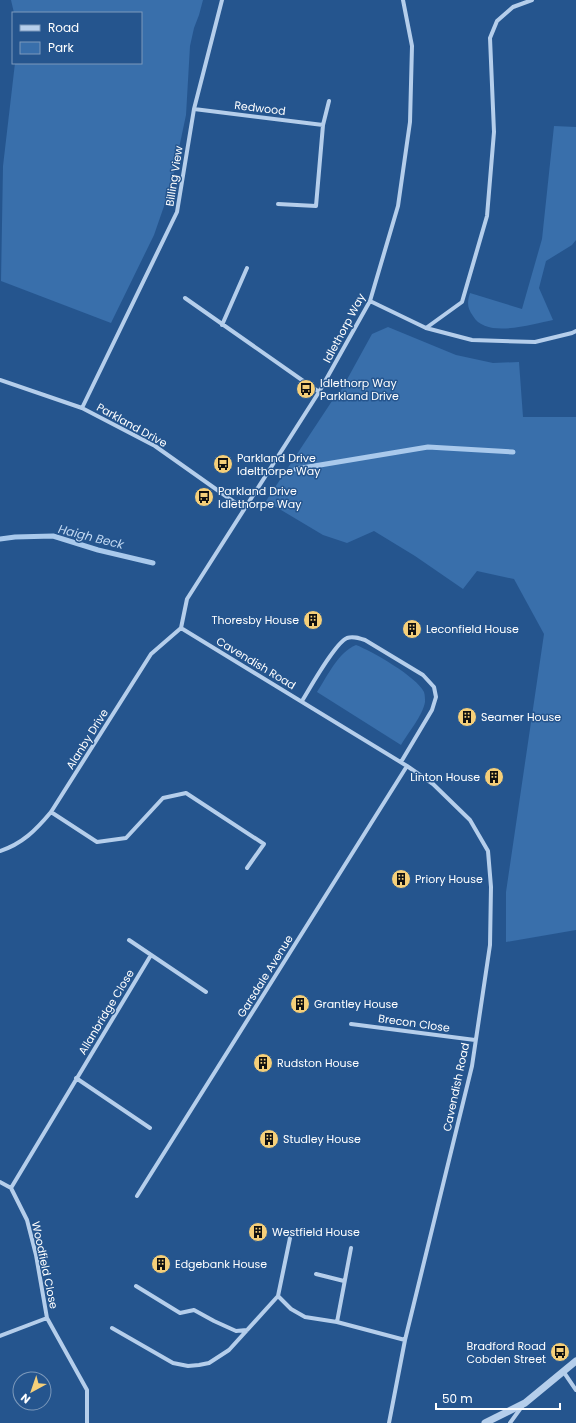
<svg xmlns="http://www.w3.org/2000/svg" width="576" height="1423" font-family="Poppins,sans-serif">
<rect width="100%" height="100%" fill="#25558e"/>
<path fill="#396fab" d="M11,0h192l-4,15 -5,13 -4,18 -4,69 -15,71 -17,49 -43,88 -110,-42 2,-115 12,-103h126v-50h-127z
M554,126l22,1v113l-4,5 -26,16 -7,27 14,32c-21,4 -67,19 -80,-4 -6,-8 -6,-14 -3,-23l52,16 20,-70z
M388,327l68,28 37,8 26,-1 4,55h53v513l-70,12v-50l38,-258 -30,-55 -37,-8 -14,18 -48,-33 -41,-25 -27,12 -24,-8 -57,-34 66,-100 7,-7 33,-60z
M356,645c16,6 61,32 68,47 1,3 1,7 1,10 -2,13 -17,31 -24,43l-84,-53c10,-15 21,-40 39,-47z"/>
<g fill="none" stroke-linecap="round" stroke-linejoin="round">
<path stroke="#a9c9ec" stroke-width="5" d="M296,469l132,-22 85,5
M0,539l15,-2 38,-1 45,14 55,13"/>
<path stroke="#b5ceeb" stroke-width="4" d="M194,109l129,16
M278,204l38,2 7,-81 6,-24
M185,298l134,94
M370,301l56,27 46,12 63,2 37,-9 4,-2
M222,325l25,-57
M426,328l36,-26 25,-86 7,-84 -4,-94 7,-17 16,-14 19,-7
M0,380l82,28 73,38 89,63
M82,408l95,-196 17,-103 28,-109
M181,628l226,138 26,18 37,36 18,31 3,36 -1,58 -18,121 -67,274 -16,83
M181,628l6,-29 132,-207 51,-91 28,-95 12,-84 2,-76 -9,-46
M302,701c8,-13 33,-58 45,-63 6,-2 12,0 18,2l58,35 11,12 2,10 -4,13 -31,52
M51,812l46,30 29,-4 37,-40 23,-5 78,51 -17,24
M0,851c22,-7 36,-21 51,-39l100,-158 30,-26
M129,940l77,52
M351,1024l124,16
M76,1078l74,50
M0,1182l11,6 16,32 9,35 11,63 40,72v33
M11,1188l140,-233
M137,1196l270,-430
M351,1248l-14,74 68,18
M316,1274l28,7
M136,1286l44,27 14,-3 20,11 22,10 11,-1
M278,1296l12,-58
M112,1328l61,35 15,3 11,-1 10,-2 20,-13 49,-54 13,13 14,8 32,5
M0,1336l47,-18
M563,1371l13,19
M510,1423l13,-18"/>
<path stroke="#b5ceeb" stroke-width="7" d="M485,1423l40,-20 51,-42"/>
</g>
<defs>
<symbol id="bus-disc" viewBox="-11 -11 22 22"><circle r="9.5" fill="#f5cf79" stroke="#25558e"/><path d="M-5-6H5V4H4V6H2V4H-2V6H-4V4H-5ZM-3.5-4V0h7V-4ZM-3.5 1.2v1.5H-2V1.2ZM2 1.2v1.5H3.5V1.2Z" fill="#111"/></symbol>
<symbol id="building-disc" viewBox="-11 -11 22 22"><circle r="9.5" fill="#f5cf79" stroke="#25558e"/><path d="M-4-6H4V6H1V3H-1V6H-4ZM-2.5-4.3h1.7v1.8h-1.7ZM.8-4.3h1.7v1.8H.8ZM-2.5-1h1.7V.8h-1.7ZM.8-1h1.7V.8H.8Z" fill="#111"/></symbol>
</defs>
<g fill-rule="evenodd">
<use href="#bus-disc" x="295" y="378" width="22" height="22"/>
<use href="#bus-disc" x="212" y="453" width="22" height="22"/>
<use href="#bus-disc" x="193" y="486" width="22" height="22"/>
<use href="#building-disc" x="302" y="609" width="22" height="22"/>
<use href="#building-disc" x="401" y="618" width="22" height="22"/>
<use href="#building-disc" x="456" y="706" width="22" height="22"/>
<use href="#building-disc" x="483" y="766" width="22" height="22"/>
<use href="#building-disc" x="390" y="868" width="22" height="22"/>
<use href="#building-disc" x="289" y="993" width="22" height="22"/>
<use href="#building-disc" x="252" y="1052" width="22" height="22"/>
<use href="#building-disc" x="258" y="1128" width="22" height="22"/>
<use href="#building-disc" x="247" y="1221" width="22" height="22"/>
<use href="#building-disc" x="150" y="1253" width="22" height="22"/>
<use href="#bus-disc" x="549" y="1341" width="22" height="22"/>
</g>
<g text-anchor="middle" stroke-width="3" stroke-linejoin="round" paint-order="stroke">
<g font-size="11" fill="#fff" stroke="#25558e">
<text transform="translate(260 108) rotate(7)" y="4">Redwood</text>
<text transform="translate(174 176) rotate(-81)" y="4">Billing View</text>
<text transform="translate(344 328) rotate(-62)" y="4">Idlethorp Way</text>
<text transform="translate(132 425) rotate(29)" y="4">Parkland Drive</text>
<text transform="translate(256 663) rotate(31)" y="4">Cavendish Road</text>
<text transform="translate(87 739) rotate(-58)" y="4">Alanby Drive</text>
<text transform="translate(265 976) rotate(-58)" y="4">Garsdale Avenue</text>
<text transform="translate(106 1012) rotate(-59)" y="4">Allanbridge Close</text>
<text transform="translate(414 1023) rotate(8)" y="4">Brecon Close</text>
<text transform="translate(456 1087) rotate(-78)" y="4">Cavendish Road</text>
<text transform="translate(45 1265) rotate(78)" y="4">Woodfield Close</text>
</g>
<g font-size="11" fill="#fff" stroke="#25558e" text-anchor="start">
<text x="320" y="387">Idlethorp Way<tspan x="320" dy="13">Parkland Drive</tspan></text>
<text x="237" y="462">Parkland Drive<tspan x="237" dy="13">Idelthorpe Way</tspan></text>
<text x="218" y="495">Parkland Drive<tspan x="218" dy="13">Idlethorpe Way</tspan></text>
<text x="299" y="624" text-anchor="end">Thoresby House</text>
<text x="426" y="633">Leconfield House</text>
<text x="481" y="721">Seamer House</text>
<text x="480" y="781" text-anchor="end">Linton House</text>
<text x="415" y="883">Priory House</text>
<text x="314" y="1008">Grantley House</text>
<text x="277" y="1067">Rudston House</text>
<text x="283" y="1143">Studley House</text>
<text x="272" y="1236">Westfield House</text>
<text x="175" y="1268">Edgebank House</text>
<text x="546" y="1350" text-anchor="end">Bradford Road<tspan x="546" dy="13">Cobden Street</tspan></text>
</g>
<g font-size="12" font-style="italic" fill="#c1d8f2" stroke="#25558e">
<text transform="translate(91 537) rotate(14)" y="4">Haigh Beck</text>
</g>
</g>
<rect x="12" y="12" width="130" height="52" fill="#25558e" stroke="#7c99bb"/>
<rect x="20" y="25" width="20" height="6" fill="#b5ceeb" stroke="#7c99bb"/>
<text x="48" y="32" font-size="12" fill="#ffffff">Road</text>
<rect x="20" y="42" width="20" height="12" fill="#396fab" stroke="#7c99bb"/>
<text x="48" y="52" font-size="12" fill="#ffffff">Park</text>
<g transform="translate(32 1391) rotate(220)"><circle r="19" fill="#25558e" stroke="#7c99bb"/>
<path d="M0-3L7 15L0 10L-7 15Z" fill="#f5cf79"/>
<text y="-6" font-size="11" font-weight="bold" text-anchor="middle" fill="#ffffff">N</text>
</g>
<path d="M436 1403v6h124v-6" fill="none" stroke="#ffffff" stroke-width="2"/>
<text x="442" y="1403" font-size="12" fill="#ffffff" stroke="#25558e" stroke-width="3" paint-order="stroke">50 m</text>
</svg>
